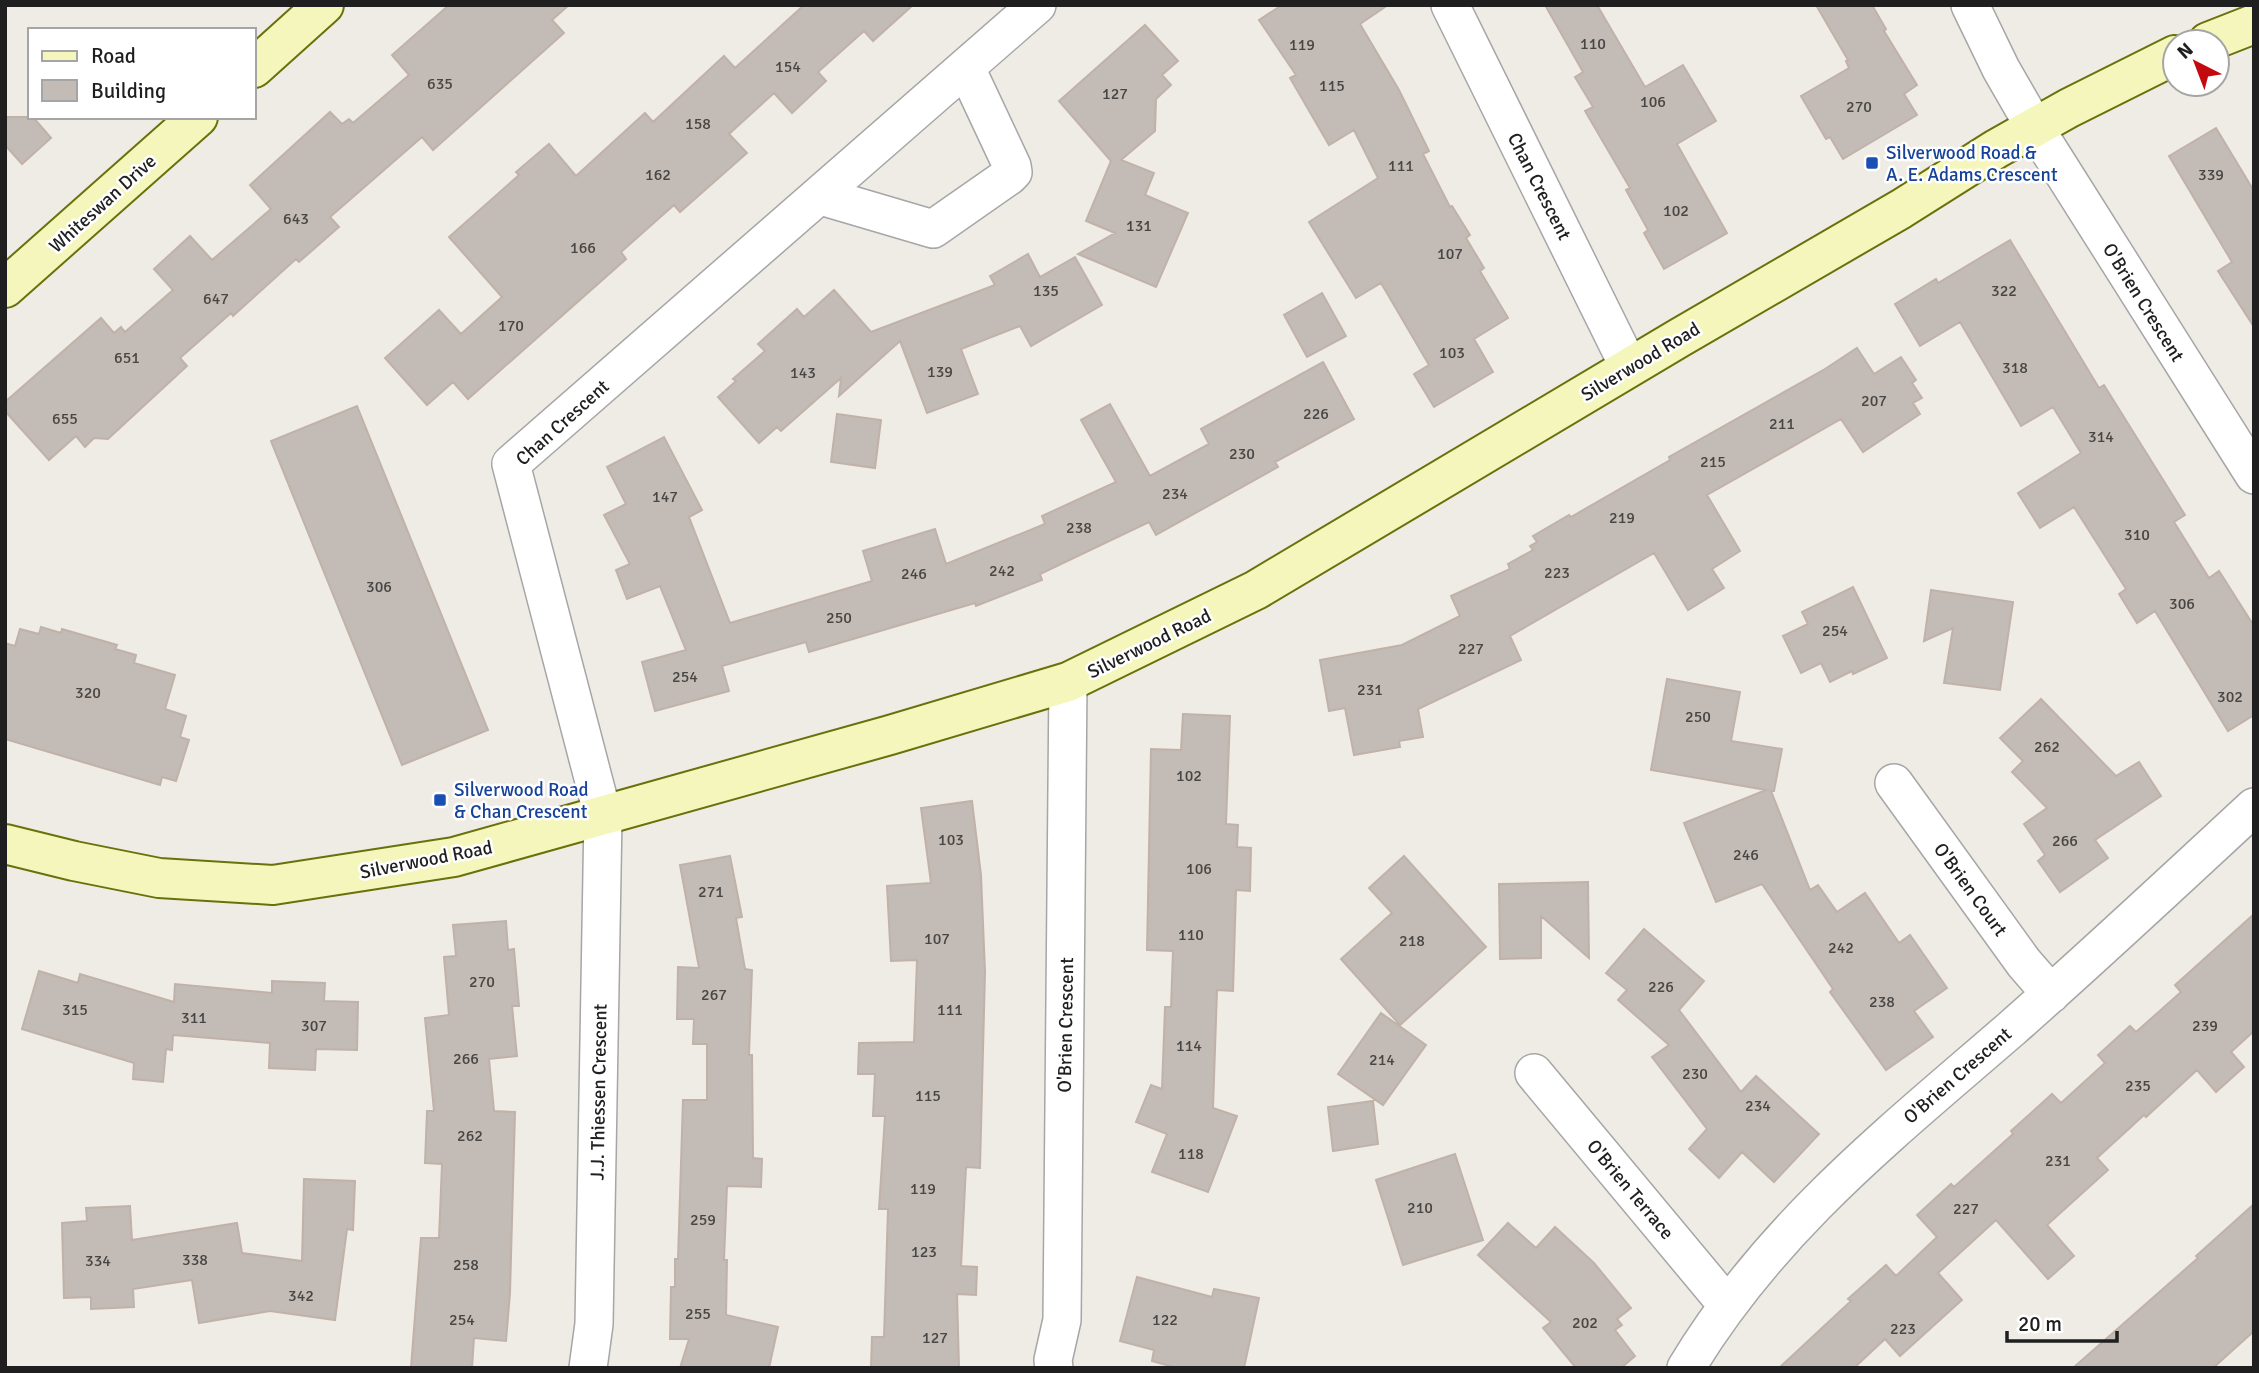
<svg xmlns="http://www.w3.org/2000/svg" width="2259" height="1373" font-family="Signika,sans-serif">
<rect width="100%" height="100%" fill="#efece5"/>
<path fill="#c3bbb5" stroke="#c0b2a8" stroke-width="2" d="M449,5h120l-17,15 12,13 -131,117 -11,-13 -92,80 9,10 -40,35 -3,-3 -63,57 -2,-3 -51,45 7,8 -79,73 -14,-1 -9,9 -9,-11 -27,24 -44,-49v-9l96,-84 13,15 7,-6 4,5 48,-42 -19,-21 36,-33 22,24 59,-51 -21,-24 80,-73 12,12 7,-5 4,4 56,-48 -17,-20z
M804,5h109l-40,36 -9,-10 -46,41 8,9 -34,32 -18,-20 -45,41 18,19 -67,59 -6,-7 -53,47 5,7 -158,140 -15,-17 -26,23 -42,-47 54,-48 22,24 41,-37 -53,-60 70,-62 -3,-3 33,-28 27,32 69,-63 8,9 71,-66 11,12z
M1282,5h106l-28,19 39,66 30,61 -6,3 27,53 2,-1 18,29 -4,3 18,30 -4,3 28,47 -34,21 19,33 -59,35 -20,-33 15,-9 -48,-82 -25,15 -47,-76 69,-44 -24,-48 -25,15 -39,-67 6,-3 -37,-55z
M1545,5h52l48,82 38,-22 33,56 -39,23 50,89 -63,36 -20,-36 4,-3 -22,-40 4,-2 -45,-77 8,-4 -18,-30 8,-5z
M1816,5h56l14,24 -2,2 33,54 -13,9 13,21 -74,44 -13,-22 -4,2 -25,-43 48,-28 -3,-7 2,-1z
M1145,25l33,36 -16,14 9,10 -15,14 -1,32 -34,29 33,13 -9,22 43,18 -32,74 -78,-33 37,-21 -29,-12 25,-60 -52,-60z
M5,117h28l18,21 -29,26 -17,-19z
M2216,128l38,63v136l-36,-56 14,-9 -63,-106z
M2010,240l89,148 5,-3 81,130 -11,7 35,56 10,-7 35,55v89l-26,16 -73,-120 -18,12 -18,-29 7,-5 -52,-82 -34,21 -22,-35 63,-40 -28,-46 -32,19 -61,-104 -40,24 -25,-42 41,-25 2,4z
M1028,254l12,23 35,-20 27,48 -71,41 -11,-20 -59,23 17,45 -51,19 -27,-72 -61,55 2,-18 -60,53 -4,-4 -18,16 -41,-46 18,-16 -3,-2 32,-28 -7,-7 39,-35 7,8 30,-27 37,42 124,-47 -5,-9z
M1322,293l24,43 -39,21 -23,-42z
M1857,348l17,26 27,-17 15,23 -4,3 10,15 -9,5 7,11 -57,38 -22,-33 -134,76 33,56 -28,18 12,19 -36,22 -34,-57 -144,83 11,24 -103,49 5,28 -24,4 1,6 -46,8 -9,-47 -16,3 -9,-51 82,-15 58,-29 -9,-20 59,-27 -2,-5 25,-14 -3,-4 7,-4 -4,-6 36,-21 2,2 99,-57 -1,-3 156,-88z
M1323,362l31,57 -79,43 3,5 -122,68 -7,-13 -109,52 2,6 -66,26 -1,-3 -166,49 -3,-10 -84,24 7,25 -74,20 -13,-49 44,-12 -26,-64 -33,13 -11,-29 14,-6 -26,-49 22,-11 -19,-37 57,-30 38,73 -13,7 41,106 142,-42 -9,-30 72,-22 11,35 99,-40 -3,-8 74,-34 -35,-62 29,-16 40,72 59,-32 -8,-15z
M357,406l131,324 -86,35 -131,-324z
M837,414l44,6 -6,48 -44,-6z
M1853,587l34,71 -34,16 -1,-3 -22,11 -9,-19 -20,10 -18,-37 25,-12 -6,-12z
M1931,590l82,12 -13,88 -56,-7 9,-55 -29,13z
M41,627l20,6 1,-4 55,16 -2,4 21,6 -2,8 41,12 -10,34 21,7 -6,21 9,3 -13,41 -14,-4 -2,8 -155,-46v-96l10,3 5,-17 19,5z
M1667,679l73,13 -9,49 51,8 -8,42h-3l39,99 8,-5 19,27 28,-19 34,50 11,-8 37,53 -33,23 19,26 -47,33 -56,-78 3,-3 -71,-105 -46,18 -32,-79 82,-33 -115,-20z
M2041,699l75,77 23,-14 22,34 -66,44 13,18 -48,34 -22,-31 7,-6 -21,-31 23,-16 -35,-36 11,-11 -23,-23z
M1183,714l47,2 -4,108 12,1 -1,22 14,1 -1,43 -14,-1 -3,101 -16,-1 -4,118 24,8 -29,76 -56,-20 15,-38 -31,-12 15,-37 11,4 3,-82h6l2,-56 -26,-1 4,-201 30,1z
M972,801l9,74 4,97 -5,196 -14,-1 -5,99 16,1 -1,28 -19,-1 2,74h-88l1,-31h12l4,-128h-9l6,-93h-12l2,-42h-17l1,-31 55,-1 3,-82 -26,1 -4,-75 44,-3 -10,-75z
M730,856l12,61 -6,1 9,51 7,1 -3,85h3l1,103 9,1 -1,28 -34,-1 -3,74h3l-1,55 52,12 -9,41h-89l9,-29h-19l1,-52h4v-28h3l5,-159h24v-56h-14l1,-25h-17l1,-52 21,1 -19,-103z
M1404,856l82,91 -86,78 -59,-66 51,-46 -23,-25z
M1588,882l1,76 -48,-42v42l-41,1 -1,-75z
M2254,914v117l-23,21 13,15 -28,25 -19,-22 -51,47 -2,-2 -47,43 11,12 -61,55 27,31 -26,23 -52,-59 -58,53 24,27 -62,56 -15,-17 -31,29h-75l72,-67 -3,-2 38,-34 10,11 41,-39 -20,-22 34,-31 3,3 59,-53 -2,-3 41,-37 9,9 44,-40 -7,-8 32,-29 6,6 45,-40 -6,-7z
M506,921l2,29 6,-1 5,57h-7l5,50 -28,3 5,52 21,1 -5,181 -4,48 -32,-3 -2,30h-61l10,-130h18l3,-74 -17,-1 2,-52h7l-9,-93 24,-3 -5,-58 12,-1 -3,-31z
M1644,929l60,52 -25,29 62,82 15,-16 63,58 -45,48 -32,-30 -23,26 -30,-29 18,-20 -55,-72 17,-12 -51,-45 9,-10 -21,-17z
M39,971l39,12 2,-9 94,28 1,-18 97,9v-12l53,2 -1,18 34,1 -1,48 -41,-1 -1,21 -46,-2 1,-25 -97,-8 -1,15 -6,-1 -3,33 -30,-3 1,-16 -112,-34z
M1381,1013l45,32 -43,60 -45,-31z
M1373,1101l5,43 -45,7 -5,-44z
M1455,1154l28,86 -80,25 -27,-85z
M304,1179l51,2 -2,49 -6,-1 -12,91 -65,-9 -71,12 -7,-43 -59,9 1,18 -43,2v-12l-27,1 -2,-75 25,-2 -1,-13 44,-2 2,34 105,-17 5,30 60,8z
M2254,1204v127l-41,37h-140l125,-110 -2,-2z
M1508,1223l28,25 19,-21 39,36 37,45 -14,11 5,6 -7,5 20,26 -14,12h-45l-33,-40 8,-6 -73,-67z
M1137,1277l75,20 2,-8 45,9 -15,70h-67l-25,-7 2,-11 -34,-9z"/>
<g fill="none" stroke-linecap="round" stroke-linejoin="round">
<defs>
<path id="street" d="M1450,5l179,362
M1970,5l31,64 34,59 219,347
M821,196l112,33 76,-53 4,-4 -1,-6 -46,-98
M1894,783l130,180 27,31
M1534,1073l194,233
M588,1368l6,-44 9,-508 -92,-352 526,-459
M1054,1368l-1,-8 9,-40 6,-638
M1686,1368c85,-141 204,-234 325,-339 83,-73 162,-147 243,-222"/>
<path id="secondary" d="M2208,42l46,-18
M254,68l70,-63
M5,288l193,-171
M5,844l69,17 85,17 114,7 181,-28 436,-122 178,-53 188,-92 423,-252 222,-129 95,-60 73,-41 106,-53"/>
</defs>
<use href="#street" stroke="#a6a6a6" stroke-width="40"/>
<use href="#secondary" stroke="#69710a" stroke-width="42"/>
<use href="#street" stroke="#fff" stroke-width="37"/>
<use href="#secondary" stroke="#f5f6bc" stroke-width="38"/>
</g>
<g fill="#1a4fb4" stroke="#fff" stroke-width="2.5">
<rect x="1865" y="156" width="14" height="14" rx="3.5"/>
<rect x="433" y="793" width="14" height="14" rx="3.5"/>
</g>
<g text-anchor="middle" stroke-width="5" stroke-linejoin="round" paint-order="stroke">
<g font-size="16" fill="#484644">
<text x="1593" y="49">110</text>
<text x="1302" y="50">119</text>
<text x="788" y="72">154</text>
<text x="440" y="89">635</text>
<text x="1332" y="91">115</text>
<text x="1115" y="99">127</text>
<text x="1653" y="107">106</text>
<text x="1859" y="112">270</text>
<text x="698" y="129">158</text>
<text x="1401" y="171">111</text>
<text x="658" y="180">162</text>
<text x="2211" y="180">339</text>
<text x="1676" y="216">102</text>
<text x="296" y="224">643</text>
<text x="1139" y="231">131</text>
<text x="583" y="253">166</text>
<text x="1450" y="259">107</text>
<text x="1046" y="296">135</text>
<text x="2004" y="296">322</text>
<text x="216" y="304">647</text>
<text x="511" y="331">170</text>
<text x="1452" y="358">103</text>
<text x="127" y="363">651</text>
<text x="2015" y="373">318</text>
<text x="940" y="377">139</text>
<text x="803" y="378">143</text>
<text x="1874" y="406">207</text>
<text x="1316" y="419">226</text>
<text x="65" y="424">655</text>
<text x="1782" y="429">211</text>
<text x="2101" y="442">314</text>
<text x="1242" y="459">230</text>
<text x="1713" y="467">215</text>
<text x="1175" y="499">234</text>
<text x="665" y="502">147</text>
<text x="1622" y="523">219</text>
<text x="1079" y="533">238</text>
<text x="2137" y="540">310</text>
<text x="1002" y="576">242</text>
<text x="1557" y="578">223</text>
<text x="914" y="579">246</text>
<text x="379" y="592">306</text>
<text x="2182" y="609">306</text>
<text x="839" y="623">250</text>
<text x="1835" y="636">254</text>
<text x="1471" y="654">227</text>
<text x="685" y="682">254</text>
<text x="1370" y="695">231</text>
<text x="88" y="698">320</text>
<text x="2230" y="702">302</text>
<text x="1698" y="722">250</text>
<text x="2047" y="752">262</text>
<text x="1189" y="781">102</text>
<text x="951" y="845">103</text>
<text x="2065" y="846">266</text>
<text x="1746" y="860">246</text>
<text x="1199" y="874">106</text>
<text x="711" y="897">271</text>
<text x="1191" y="940">110</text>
<text x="937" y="944">107</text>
<text x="1412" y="946">218</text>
<text x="1841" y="953">242</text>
<text x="482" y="987">270</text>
<text x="1661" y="992">226</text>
<text x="714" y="1000">267</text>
<text x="1882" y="1007">238</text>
<text x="75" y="1015">315</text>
<text x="950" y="1015">111</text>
<text x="194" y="1023">311</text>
<text x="314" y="1031">307</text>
<text x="2205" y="1031">239</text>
<text x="1189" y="1051">114</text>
<text x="466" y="1064">266</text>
<text x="1382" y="1065">214</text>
<text x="1695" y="1079">230</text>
<text x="2138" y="1091">235</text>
<text x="928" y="1101">115</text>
<text x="1758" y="1111">234</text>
<text x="470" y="1141">262</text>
<text x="1191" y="1159">118</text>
<text x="2058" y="1166">231</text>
<text x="923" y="1194">119</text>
<text x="1420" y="1213">210</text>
<text x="1966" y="1214">227</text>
<text x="703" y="1225">259</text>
<text x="924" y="1257">123</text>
<text x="195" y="1265">338</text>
<text x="98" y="1266">334</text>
<text x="466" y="1270">258</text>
<text x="301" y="1301">342</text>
<text x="698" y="1319">255</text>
<text x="462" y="1325">254</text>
<text x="1165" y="1325">122</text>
<text x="1585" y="1328">202</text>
<text x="1903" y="1334">223</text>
<text x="935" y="1343">127</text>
</g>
<g font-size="19" fill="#164399" stroke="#fff" text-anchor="start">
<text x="1886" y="159">Silverwood Road &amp;<tspan x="1886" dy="22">A. E. Adams Crescent</tspan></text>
<text x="454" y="796">Silverwood Road<tspan x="454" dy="22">&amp; Chan Crescent</tspan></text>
</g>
<g font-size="19" fill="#1f1f1f" stroke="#fff">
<text transform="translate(1540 186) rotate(63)" y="7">Chan Crescent</text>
<text transform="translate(102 203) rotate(-42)" y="7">Whiteswan Drive</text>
<text transform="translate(2144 302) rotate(58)" y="7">O'Brien Crescent</text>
<text transform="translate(1640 361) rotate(-31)" y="7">Silverwood Road</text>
<text transform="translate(562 422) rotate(-42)" y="7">Chan Crescent</text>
<text transform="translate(1149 643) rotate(-26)" y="7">Silverwood Road</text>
<text transform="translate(426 859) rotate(-11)" y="7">Silverwood Road</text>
<text transform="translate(1971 889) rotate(54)" y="7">O'Brien Court</text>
<text transform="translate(1065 1025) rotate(-89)" y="7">O'Brien Crescent</text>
<text transform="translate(1957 1075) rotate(-41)" y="7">O'Brien Crescent</text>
<text transform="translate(598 1092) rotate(-89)" y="7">J.J. Thiessen Crescent</text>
<text transform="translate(1631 1189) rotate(50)" y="7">O'Brien Terrace</text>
</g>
</g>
<rect width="2259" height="1373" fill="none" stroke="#1f1f1f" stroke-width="14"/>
<rect x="28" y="28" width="228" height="91" fill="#ffffff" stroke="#a5a5a5" stroke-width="2"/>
<rect x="42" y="51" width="35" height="10" fill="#f5f6bc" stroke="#a5a5a5" stroke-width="2"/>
<text x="91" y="63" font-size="21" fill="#1f1f1f">Road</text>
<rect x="42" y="80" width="35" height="21" fill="#c3bbb5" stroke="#a5a5a5" stroke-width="2"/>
<text x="91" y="98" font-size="21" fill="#1f1f1f">Building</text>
<g transform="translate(2196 63) rotate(318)"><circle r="33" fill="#ffffff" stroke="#a5a5a5" stroke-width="2"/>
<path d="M0-5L12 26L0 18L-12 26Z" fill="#c30a0f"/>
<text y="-10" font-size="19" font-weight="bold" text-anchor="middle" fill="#1f1f1f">N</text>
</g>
<path d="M2007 1331v10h110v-10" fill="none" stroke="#1f1f1f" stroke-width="3.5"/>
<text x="2018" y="1331" font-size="21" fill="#1f1f1f" stroke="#ffffff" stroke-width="5" paint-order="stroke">20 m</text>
</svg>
